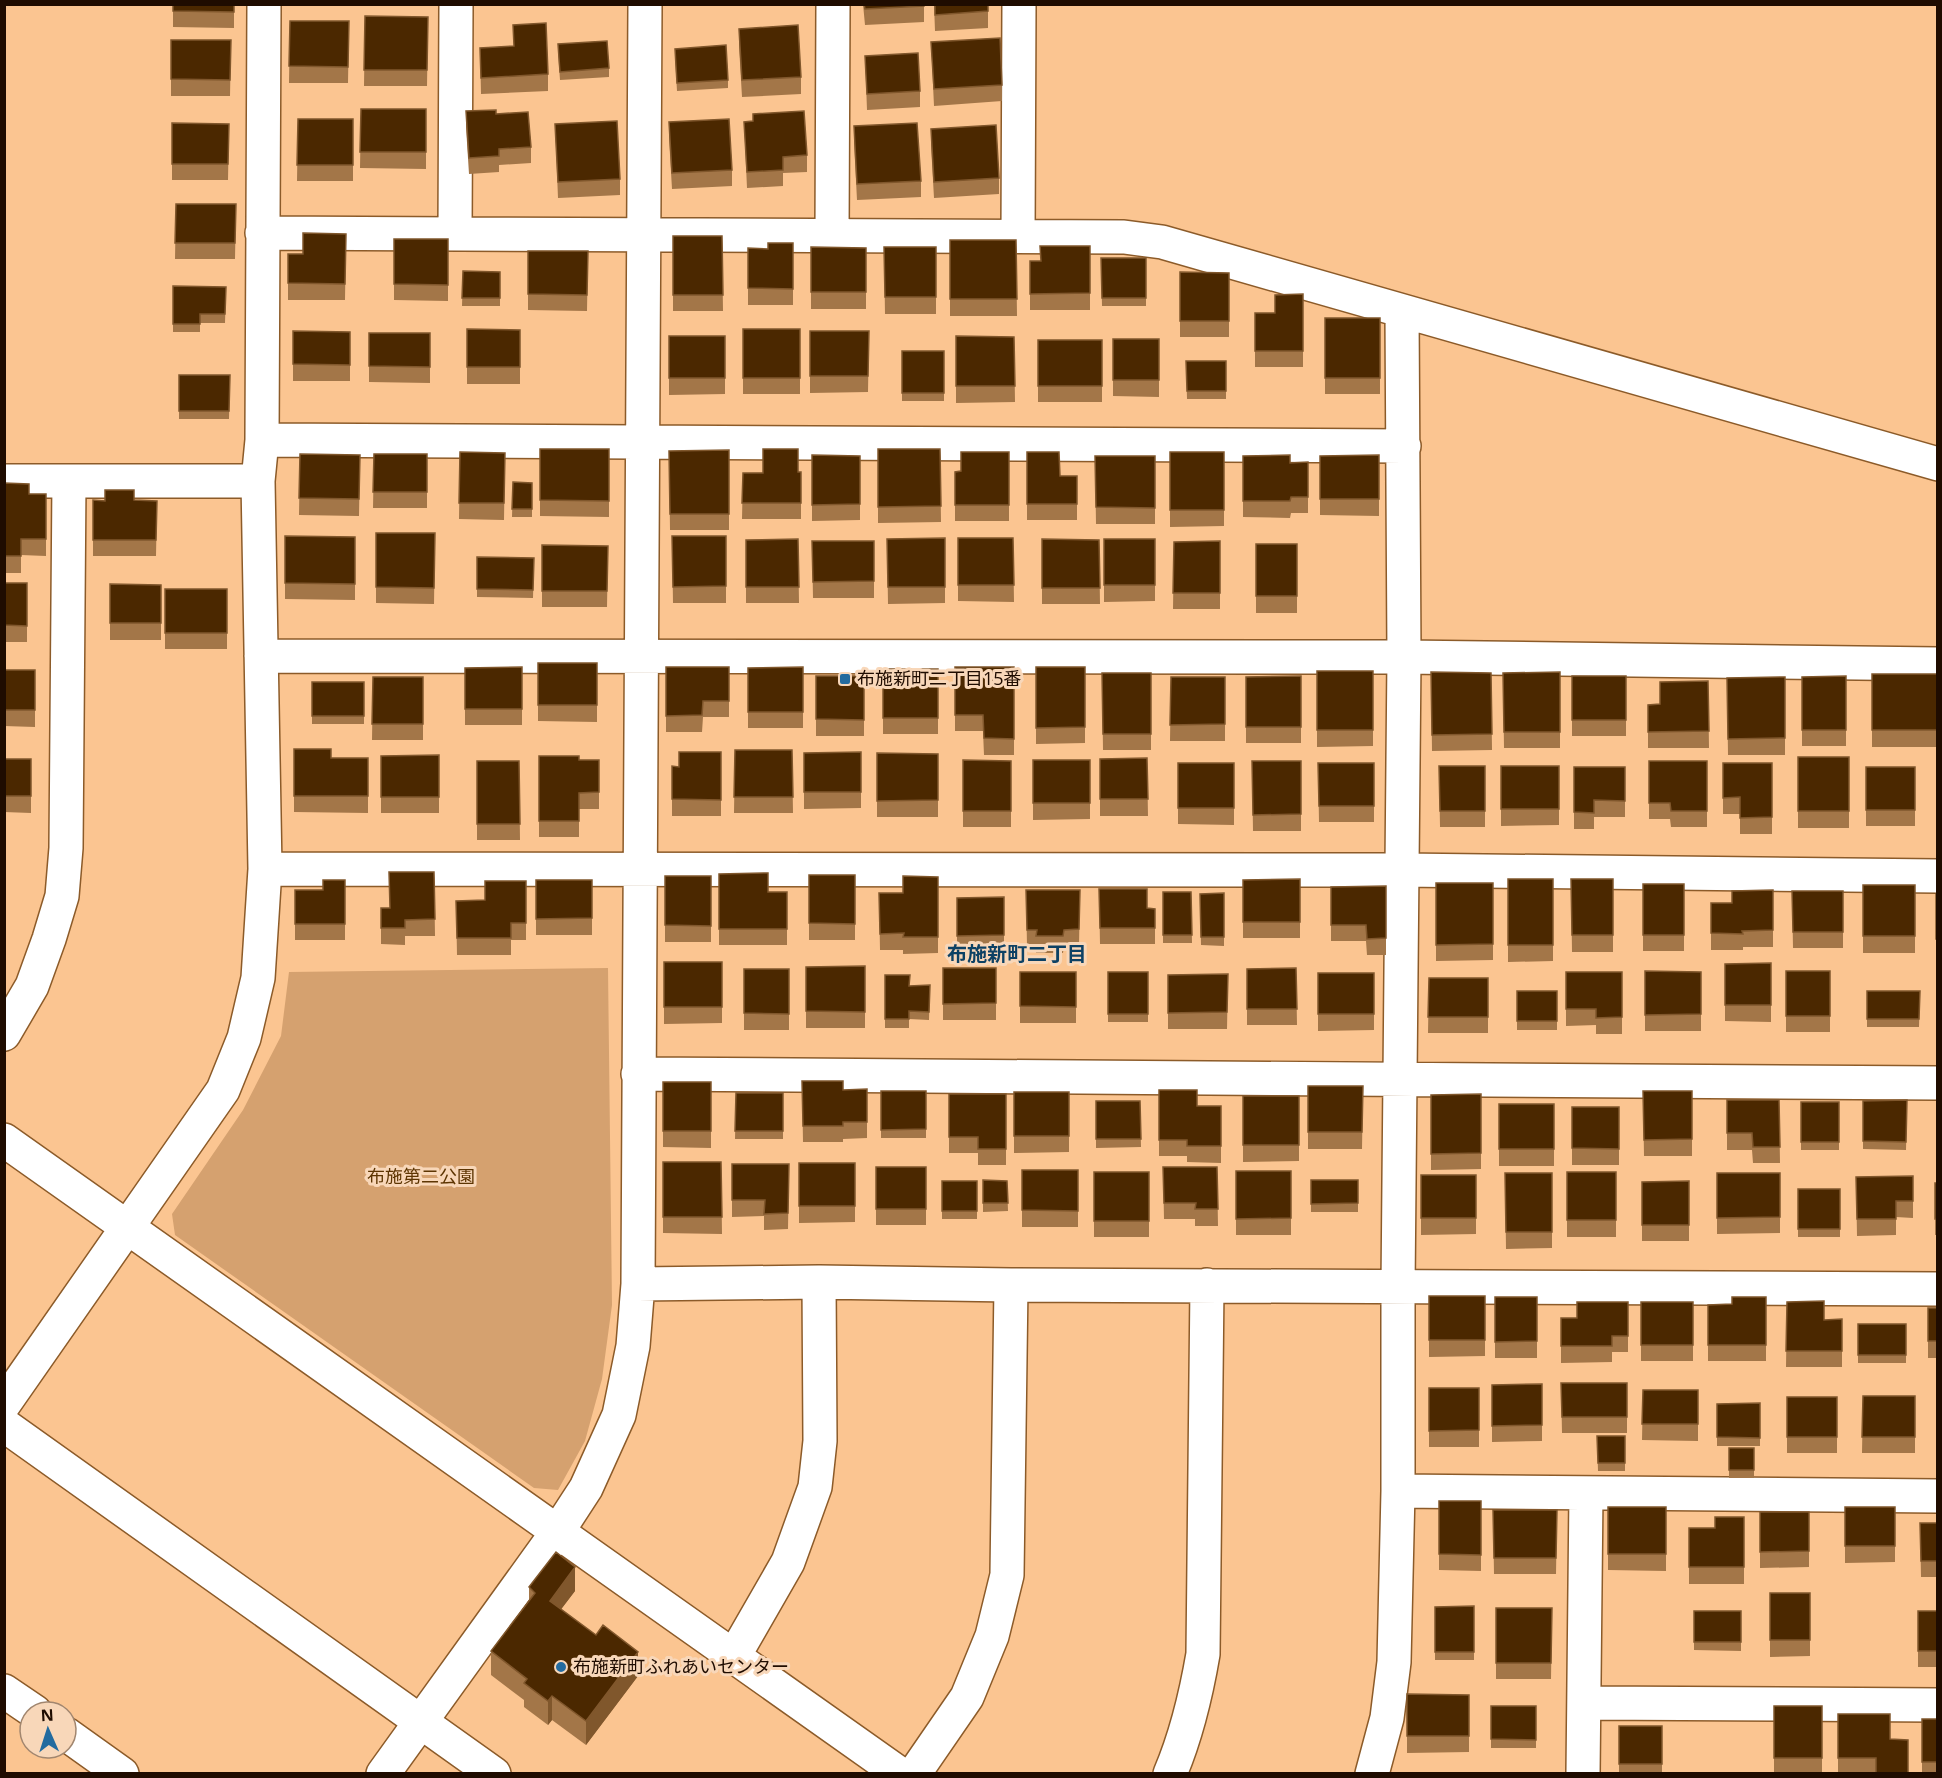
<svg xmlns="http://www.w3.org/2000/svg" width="1942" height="1778" font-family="'Open Sans','Noto Sans JP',sans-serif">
<rect width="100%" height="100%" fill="#fbc591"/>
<path fill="#d5a16f" d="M608,968l4,337 -10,74 -17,62 -27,49 -24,-2 -359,-253 -3,-21 71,-104 38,-74 8,-64z"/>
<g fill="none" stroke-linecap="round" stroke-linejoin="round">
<defs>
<path id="minor" d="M262,233l862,4 38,5 776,222
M455,234l1,-230
M832,235l1,-231
M1018,236l1,-232
M262,440l1142,6
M4,481h254
M261,656l1143,1 534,7
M265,869l1137,1 536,6
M4,1034l28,-48 17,-47 13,-43 4,-48 3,-367
M638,1074l1300,9
M4,1140l896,634
M638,1284l181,-2 192,3 927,4
M4,1404l219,-314 21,-52 14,-60 7,-109 -7,-388 4,-41 2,-436
M1398,1491l540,5
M734,1656l54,-94 27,-75 5,-46 -1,-159
M4,1691l31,21
M1586,1703l352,2
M66,1734l56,40
M383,1774l175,-243 28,-43 33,-73 14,-69 5,-62 7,-1280
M914,1774l53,-77 25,-61 15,-61 4,-290
M1170,1774c17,-40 26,-79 33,-120l4,-369
M1372,1774l15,-56 7,-56 4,-171v-204l6,-630 -2,-345
M1583,1774l3,-281"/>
<path id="tertiary" d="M4,1425l490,349"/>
</defs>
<use href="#minor" stroke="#8c5b29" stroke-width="36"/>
<use href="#tertiary" stroke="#8c5b29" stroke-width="36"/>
<use href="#minor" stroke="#fff" stroke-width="33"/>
<use href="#tertiary" stroke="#fff" stroke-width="33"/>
</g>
<path fill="#a37648" d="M173,4h61v24l-61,-1z
M553,4h22l-22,2z
M863,4h61v18l-59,3z
M934,4h54v24l-53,3z
M365,16l63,1 -1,69h-63z
M290,21h59l-1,62h-59z
M513,25l35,49v17l-67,3 -1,-46 34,-2z
M739,29l62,48v17l-59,3 -3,-51z
M171,40h60l-1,56h-59z
M931,42l71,43v16l-68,5z
M558,52l51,16v9l-49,3z
M865,56l55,35v16l-53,3z
M675,57l53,23v8l-51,3z
M361,109h65v60l-66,-1z
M466,111l30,3 35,33v16l-32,2v7l-30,2 -3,-47z
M298,119h55v62h-56z
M753,121l54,34v17l-24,1v13l-36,2 -3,-66z
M669,122l63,48v16l-60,3 -3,-51z
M172,123l57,1 -1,56h-56z
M555,124l65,55v16l-62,3z
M854,126l67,55v16l-64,3 -3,-58z
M931,129l68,49v16l-65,4 -3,-53z
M176,204h60l-1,55h-60z
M346,234l-1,66h-57v-46h15z
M673,236h49l1,75h-50z
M394,239h54v62l-54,-1z
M950,240h66l1,76h-67z
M793,243v62h-45v-57l20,1z
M1090,246v64h-60v-49h10z
M811,247l55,1v61h-55z
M884,247h52v67h-51z
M528,251h60l-1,60 -59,-1z
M1101,258h45v48h-44z
M463,271l37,1v34h-38z
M1180,272l49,1v64h-49z
M173,286l53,1 -1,36h-25v9h-27z
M1303,294v73h-48v-54h20z
M1325,318h55v76h-55z
M467,329l53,1v54h-53z
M743,329h57v65h-57z
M293,331l57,1v49h-57z
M810,331h59l-1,61 -58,1z
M369,333h61v50l-61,-1z
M669,336h56v58l-56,1z
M956,336l58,1 1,65 -59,1z
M1113,339h46v58l-46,-1z
M1038,340h64v62h-64z
M902,351h42v50h-42z
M1186,361h40v38h-39z
M179,375h51l-1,44h-50z
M540,449h69v68l-69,-1z
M878,449h62l1,73 -63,1z
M729,450v80h-59l-1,-79z
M460,452l45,1 -1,67 -45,-1z
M1009,452v69h-54v-49l6,-1z
M1027,452l33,24h17v44h-50z
M1170,452h54v74l-54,1z
M300,454l60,1 -1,61 -60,-1z
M374,454h53v54h-54z
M812,455l48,1v64l-48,1z
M1379,455v61l-59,-1v-59z
M1095,456h60v68h-59z
M1243,456l47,7 18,-1v51h-17l-1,5 -47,-1z
M801,472v47h-59l1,-46z
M513,482l19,1v34h-20z
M4,483l25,11h17v62l-25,-1v18h-17z
M93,500l64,1 -1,55h-63z
M376,533h59l-1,71 -58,-1z
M285,536l70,1v63l-70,-1z
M672,536h54v67h-53z
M945,538v65l-57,1 -1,-65z
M958,538h55l1,64 -56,-1z
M798,539l1,64h-53v-63z
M1042,539l57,1 1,64h-58z
M1104,539h51v62l-51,1z
M812,541h62v57h-61z
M1220,541v68h-47l1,-67z
M1256,544h41v69h-41z
M542,545l66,1 -1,61h-65z
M477,557l57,1 -1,40 -56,-1z
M4,583h23v59h-23z
M110,584l51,1v55h-51z
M165,589h62v60h-62z
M538,663h59v59l-59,-1z
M522,667v58h-57v-57z
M666,667h63v50h-26l-1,15h-36z
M803,667v61h-55v-60z
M955,667h59v88h-30l-1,-24h-28z
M1036,667h49v76l-49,1z
M883,669h55v65h-55z
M4,670h31v57l-31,-1z
M1317,671h56v75l-56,1z
M1431,672l60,1 1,77 -60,1z
M1560,672v76h-56l-1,-75z
M1102,673h49v77h-48z
M1872,674h66v73h-66z
M816,676h48v60h-48z
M1301,676v67h-55v-66z
M1572,676h54v60h-54z
M1846,676v70h-44v-69z
M373,677h50v63h-51z
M1171,677h54v64h-55z
M1785,677v78h-57l-1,-77z
M1708,681l1,67h-61v-43l12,-1z
M312,682h52v42h-52z
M294,749l37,9h37v55l-74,-1z
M735,750h57l1,63h-59z
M721,752v64h-49v-50l7,1z
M861,752v56l-57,1v-56z
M877,753l61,1v63h-61z
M439,755v58h-58v-57z
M539,756l40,4h20v49h-20v28h-40z
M1798,757h51v71h-51z
M1147,758l1,58h-48v-57z
M4,759h27v54l-27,-1z
M963,760l48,1v66h-48z
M1033,760h57v59l-57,1z
M477,761h42l1,79h-43z
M1252,761h49v70h-48z
M1649,761h58v66h-36l-1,-8h-21z
M1178,763h56v62l-56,-1z
M1318,763h56v59h-55z
M1723,763h49v71h-32v-20h-17z
M1439,766h46v61h-45z
M1501,766h58v59l-58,1z
M1574,767h51v50h-31v12h-20z
M1866,767h49v59h-49z
M434,872l1,64h-30v9l-24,-1v-36h8z
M719,874l49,18h19v53h-68z
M809,875h46v65h-46z
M665,876h46v66h-46z
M938,877v76l-35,1v-4h-23l-1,-57h24z
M1300,879v59h-57v-58z
M1508,879h45v82l-45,1z
M1571,879h42v73h-41z
M345,880v60h-50v-50h28z
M536,880h56v55h-56z
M526,881v59h-15v15h-54l-1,-54 29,-1z
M1436,883h57v77l-57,1z
M1643,884h41v67h-41z
M1863,885h52v68h-52z
M1386,886v69h-19l-1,-14h-35v-54z
M1099,889l48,19 8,1v35h-55z
M1026,890h54l-1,56h-15l-1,7h-27v-7h-9z
M1773,890v57h-30v3h-32v-47h21z
M1792,891h51v57h-50z
M1163,892h28l1,51h-29z
M1224,893v53l-23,-1 -1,-51z
M1936,894h2v62h-2z
M1004,897v47h-47v-46z
M664,962h58v61l-58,1z
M1771,963v59l-46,-1v-57z
M865,966v62h-59v-61z
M943,968h53v52h-53z
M1296,968l1,57h-50v-56z
M744,969h45v61h-45z
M1645,971l56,1v59h-56z
M1786,971h44v61h-44z
M1020,972h56v51h-56z
M1108,972h40v50h-40z
M1566,972h56v62h-26v-9l-30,1z
M1318,973h56v57l-56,1z
M1228,974l-1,55h-59v-54z
M885,975l25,11 20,-1 -1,35 -20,-1v9h-24z
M1429,978h59v55h-60z
M1517,991h40v39h-40z
M1867,991h53l-1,36h-52z
M802,1081l41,9 24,-1v49l-24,1v3h-40z
M663,1082h48v66l-48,-1z
M1308,1086h55l-1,63h-54z
M1159,1090l38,16h24v57l-34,-1v-6h-28z
M881,1091h45v47h-45z
M1643,1091h49v65h-48z
M1014,1092h55v60l-55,1z
M736,1093h47v46h-48z
M949,1094h57v71h-28v-12h-29z
M1481,1094v75l-50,1v-75z
M1243,1096h56v65l-56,1z
M1727,1100h52l1,63h-27l-1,-13h-25z
M1907,1100l-1,50 -43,-1v-48z
M1096,1101h44l1,46 -45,1z
M1801,1102h38v48h-38z
M1499,1104h55v62h-55z
M1572,1107h47v58h-47z
M663,1162h58l1,72 -59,-1z
M799,1163h56v59l-56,1z
M732,1164h57l-1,65 -24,1v-14l-32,1z
M876,1167h50v58h-50z
M1163,1167h54l1,59h-23v-7h-31z
M1022,1170h56v57h-56z
M1236,1171h55v64h-55z
M1094,1172h55v65h-55z
M1567,1172h49v65h-49z
M1505,1173h47v75l-46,1z
M1717,1173h63v60l-63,1z
M1421,1175h55v59l-55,1z
M1913,1176v42l-17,-1v18l-39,1 -1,-59z
M983,1180l24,1 1,30 -25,1z
M1311,1180h47v32h-47z
M942,1181h35v38h-35z
M1689,1181v60h-47v-59z
M1935,1183h3v52h-3z
M1798,1189h42v48h-42z
M1429,1296h56v60l-56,1z
M1495,1297h42v61h-42z
M1766,1297v64h-58v-56l24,-1z
M1628,1302v50h-16v10l-51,1v-45h16z
M1641,1302h52v59h-52z
M1787,1302l37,18 18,-1v48h-56z
M1928,1308h10v50h-10z
M1858,1324h48v39h-48z
M1561,1383h66v50h-65z
M1542,1384v57l-50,1v-57z
M1429,1388h50v59h-50z
M1643,1390h55v51l-56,-1z
M1863,1396h52v57h-53z
M1787,1397h50v56h-50z
M1760,1403v43h-43v-42z
M1597,1436h28v35h-27z
M1729,1448h25v30h-25z
M1439,1501h42v70l-42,-1z
M1608,1507h58v64l-58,-1z
M1845,1507h50v55l-50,1z
M1493,1510h64l-1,64h-62z
M1760,1512h49v55l-49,1z
M1938,1512v65h-17l-1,-54h17z
M1744,1517v67h-55v-56h26z
M529,1587l46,4 -14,18 77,67 -52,69 -34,-25 -4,5 -24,-18v-7l-33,-25v-24l38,-51z
M1770,1593h40v63l-40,1z
M1474,1606v54h-39v-53z
M1496,1608h56l-1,71h-55z
M1694,1611h47v40l-47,-1z
M1918,1611h20v56h-20z
M1407,1694l62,1v57l-62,1z
M1491,1706h45v42h-45z
M1774,1706h48v67h-48z
M1838,1714l52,25 18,34h-70z
M1922,1719h16v54h-16z
M1619,1726h43v46l-43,1z"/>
<path fill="#80572c" d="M575,1567v24l-25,33v-23z
M638,1652v24l-52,69v-24z
M552,1696v24l-4,5v-24z"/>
<path fill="#4b2800" stroke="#80572c" stroke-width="1.5" d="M173,4h61v8l-61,-1z
M864,4h60v2l-59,3z
M935,4h53v7l-53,4z
M365,16l63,1 -1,53h-63z
M290,21h59l-1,46 -59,-1z
M546,23l2,51 -67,4 -1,-30 34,-2 -1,-21z
M798,25l3,52 -59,3 -3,-51z
M1000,38l2,47 -68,4 -3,-47z
M171,40h60l-1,40 -59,-1z
M607,41l2,27 -49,4 -2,-28z
M726,45l2,35 -51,3 -2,-34z
M918,53l2,38 -53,3 -2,-38z
M361,109h65v43h-66z
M496,110v4l32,-2 3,35 -32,2v7l-30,2 -3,-47z
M804,111l3,44 -24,2v13l-36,2 -3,-50 9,-1v-7z
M298,119h55v46h-56z
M729,119l3,51 -60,3 -3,-51z
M617,121l3,58 -62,3 -3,-58z
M172,123l57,1 -1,40h-56z
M917,123l4,58 -64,3 -3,-58z
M996,125l3,53 -65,4 -3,-53z
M176,204h60l-1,39h-60z
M303,233l43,1 -1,50 -57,-1v-29h15z
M673,236h49l1,59h-50z
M394,239h54v46l-54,-1z
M950,240h66l1,59h-67z
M768,243h25v46l-45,-1v-40l20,1z
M1040,246h50v47l-60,1v-33h11z
M811,247l55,1v44h-55z
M884,247h52v50h-51z
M528,251h60l-1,44 -59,-1z
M1101,258h45v40h-44z
M463,271l37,1v26h-38z
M1180,272l49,1v48h-49z
M173,286l53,1 -1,27h-25v10h-27z
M1303,294v57h-48v-38h20v-18z
M1325,318h55v60h-55z
M467,329l53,1v37h-53z
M743,329h57v49h-57z
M293,331l57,1v33l-57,-1z
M810,331h59l-1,45h-58z
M369,333h61v34l-61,-1z
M669,336h56v42h-56z
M956,336l58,1 1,49h-59z
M1113,339h46v41h-46z
M1038,340h64v46h-64z
M902,351h42v42h-42z
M1186,361h40v30h-39z
M179,375h51l-1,36h-50z
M540,449h69v52l-69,-1z
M763,449h35v23h3v31h-59l1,-30h20z
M878,449h62l1,57 -63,1z
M729,450v64h-59l-1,-63z
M460,452l45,1 -1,50h-45z
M961,452h48v53h-54v-33l6,-1z
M1027,452h32l1,24h17v28h-50z
M1170,452h54v58h-54z
M300,454l60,1 -1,44 -60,-1z
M374,454h53v38h-54z
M812,455l48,1v48l-48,1z
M1290,455v8l18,-1v35h-17l-1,4h-47v-45z
M1379,455v44h-59v-43z
M1095,456h60v52l-59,-1z
M513,482l19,1v26h-20z
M4,483l25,1v10h17v45h-25v17h-17z
M105,490h29v10l23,1 -1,39h-63v-40l12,1z
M376,533h59l-1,55 -58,-1z
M285,536l70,1v47l-70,-1z
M672,536h54v50l-53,1z
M945,538v49h-57l-1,-48z
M958,538h55l1,47h-56z
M798,539l1,48h-53v-47z
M1042,539l57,1 1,48h-58z
M1104,539h51v46h-51z
M812,541h62v40l-61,1z
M1220,541v52h-47l1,-51z
M1256,544h41v52h-41z
M542,545l66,1 -1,45h-65z
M477,557l57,1 -1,32 -56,-1z
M4,583h23v43l-23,-1z
M110,584l51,1v38h-51z
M165,589h62v44h-62z
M538,663h59v42h-59z
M522,667v42h-57v-41z
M666,667h63v34h-26l-1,14 -36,1z
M803,667v45h-55v-44z
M955,667h59v72l-30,-1 -1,-23h-28z
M1036,667h49v60l-49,1z
M883,669h55v49h-55z
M4,670h31v40h-31z
M1317,671h56v59h-56z
M1431,672l60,1 1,61 -60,1z
M1560,672v60h-56l-1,-59z
M1102,673h49v61h-48z
M1872,674h66v56h-66z
M816,676h48v44l-48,-1z
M1301,676v51h-55v-50z
M1572,676h54v44h-54z
M1846,676v54h-44v-53z
M373,677h50v47h-51z
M1171,677h54v47l-55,1z
M1785,677v61l-57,1 -1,-61z
M1708,681l1,50 -61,1v-27l12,-1v-22z
M312,682h52v34h-52z
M294,749h37v9h37v38h-74z
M735,750h57l1,47h-59z
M679,752h42v48l-49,-1v-33l7,1z
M861,752v40h-57v-39z
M877,753l61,1v46l-61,1z
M439,755v42h-58v-41z
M539,756h40v4h20v32l-20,1v28h-40z
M1798,757h51v54h-51z
M1147,758l1,41h-48v-40z
M4,759h27v37h-27z
M963,760l48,1v50h-48z
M1033,760h57v43h-57z
M477,761h42l1,63h-43z
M1252,761h49v53l-48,1z
M1649,761h58v50h-36l-1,-8h-21z
M1178,763h56v45h-56z
M1318,763h56v43h-55z
M1723,763h49v54l-32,1v-21l-17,1z
M1439,766h46v45h-45z
M1501,766h58v43h-58z
M1574,767h51v34l-31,-1v13l-20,-1z
M1866,767h49v43h-49z
M389,872h45l1,47 -30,1v8h-24v-20h9z
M768,873v19h19v37h-68v-55z
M809,875h46v49l-46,-1z
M665,876h46v50l-46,-1z
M903,876l35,1v60h-35l1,-4 -24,1 -1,-41h24z
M1300,879v43h-57v-42z
M1508,879h45v66h-45z
M1571,879h42v56h-41z
M323,880h22v44h-50v-34h28z
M536,880h56v38l-56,1z
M485,881h41v42h-15v15h-54l-1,-37 29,-1z
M1436,883h57v61l-57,1z
M1643,884h41v51h-41z
M1863,885h52v51h-52z
M1386,886v52l-19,1 -1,-14h-35v-38z
M1099,889h48v19l8,1v19h-55z
M1026,890h54l-1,39 -15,1 -1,6h-27l1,-6h-10z
M1773,890v40l-31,1 1,3 -32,-1v-30h21v-12z
M1792,891h51v41h-50z
M1163,892h28l1,43h-29z
M1224,893v44h-23l-1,-43z
M1936,894h2v45h-2z
M1004,897v38l-47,1v-38z
M664,962h58v45h-58z
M1771,963v42h-46v-41z
M865,966v46l-59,-1v-44z
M943,968h53v35l-53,1z
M1296,968l1,41h-50v-40z
M744,969h45v45l-45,-1z
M1645,971l56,1v42l-56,1z
M1786,971h44v45h-44z
M1020,972h56v35l-56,-1z
M1108,972h40v42h-40z
M1566,972h56v45l-26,1v-9h-30z
M1318,973h56v41h-56z
M1228,974l-1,38 -59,1v-38z
M885,975h25l-1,11 21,-1 -1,27 -20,-1v8h-24z
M1429,978h59v39h-60z
M1517,991h40v30h-40z
M1867,991h53l-1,28h-52z
M802,1081h41v9l24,-1v33h-24v4h-40z
M663,1082h48v49h-48z
M1308,1086h55l-1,46h-54z
M1159,1090h38v16h24v40h-34v-6h-28z
M881,1091h45v38l-45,1z
M1643,1091h49v48l-48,1z
M1014,1092h55v44h-55z
M736,1093h47v38h-48z
M949,1094h57v55h-28v-12h-29z
M1481,1094v59l-50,1v-59z
M1243,1096h56v49h-56z
M1727,1100h52l1,47h-27l-1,-14h-25z
M1907,1100l-1,42 -43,-1v-40z
M1096,1101h44l1,38h-45z
M1801,1102h38v40h-38z
M1499,1104h55v45h-55z
M1572,1107h47v42l-47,-1z
M663,1162h58l1,55h-59z
M799,1163h56v43h-56z
M732,1164h57l-1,49 -24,1 1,-14h-33z
M876,1167h50v42h-50z
M1163,1167h54l1,42h-23l1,-6h-32z
M1022,1170h56v41l-56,-1z
M1236,1171h55v47l-55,1z
M1094,1172h55v49h-55z
M1567,1172h49v48h-49z
M1505,1173h47v59h-46z
M1717,1173h63v44l-63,1z
M1421,1175h55v43h-55z
M1913,1176v25h-17v18h-39l-1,-42z
M983,1180l24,1 1,22h-25z
M1311,1180h47v23l-47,1z
M942,1181h35v30h-35z
M1689,1181v44h-47v-43z
M1935,1183h3v36h-3z
M1798,1189h42v40h-42z
M1429,1296h56v44h-56z
M1495,1297h42v44l-42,1z
M1732,1297h34v48h-58v-40l24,-1z
M1824,1301v19l18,-1v32h-56l1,-49z
M1577,1302h51v34h-16v10h-51v-28h16z
M1641,1302h52v43h-52z
M1928,1308h10v33h-10z
M1858,1324h48v31h-48z
M1561,1383h66v34h-65z
M1542,1384v41l-50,1v-41z
M1429,1388h50v42l-50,1z
M1643,1390h55v34h-56z
M1863,1396h52v41h-53z
M1787,1397h50v40h-50z
M1760,1403v35l-43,-1v-33z
M1597,1436h28v27h-27z
M1729,1448h25v22h-25z
M1439,1501h42v54l-42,-1z
M1608,1507h58v47h-58z
M1845,1507h50v39h-50z
M1493,1510h64l-1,48h-62z
M1760,1512h49v39l-49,1z
M1937,1512l1,49h-17l-1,-38h17z
M1715,1517h29v50h-55v-39h26z
M556,1552l19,15 -25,34 46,34 7,-10 35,27 -52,69 -34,-25 -4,5 -24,-18 3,-4 -36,-28 44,-58 -6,-6z
M1770,1593h40v47h-40z
M1474,1606v46h-39v-45z
M1496,1608h56l-1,55h-55z
M1694,1611h47v31h-47z
M1918,1611h20v40h-20z
M1407,1694l62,1v41h-62z
M1491,1706h45v34l-45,-1z
M1774,1706h48v52h-48z
M1838,1714h52v25l18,1v33h-32v-15h-38z
M1922,1719h16v43h-16z
M1619,1726h43v38h-43z"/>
<g fill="#236b9f" stroke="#f8d7b9" stroke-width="2">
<rect x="839" y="673" width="12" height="12" rx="3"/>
<circle cx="561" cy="1667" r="6"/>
</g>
<g text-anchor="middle" stroke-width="6" stroke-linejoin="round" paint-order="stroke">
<g font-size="18" fill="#1f0c00" stroke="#f8d7b9" text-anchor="start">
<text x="857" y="685">布施新町二丁目15番</text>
<text x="573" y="1673">布施新町ふれあいセンター</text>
</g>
<g font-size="18" fill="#5d3502" stroke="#f8d7b9">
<text x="421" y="1183">布施第二公園</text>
</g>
<g font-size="20" font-weight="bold" fill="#0d4164" stroke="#f8d7b9">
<text x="1017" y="961">布施新町二丁目</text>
</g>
</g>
<rect width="1942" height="1778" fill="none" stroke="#1f0c00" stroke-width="12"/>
<g transform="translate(48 1730) rotate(357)"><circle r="28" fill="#f8d7b9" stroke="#a1866f" stroke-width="1.5"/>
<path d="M0-4.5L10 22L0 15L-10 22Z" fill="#236b9f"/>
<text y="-9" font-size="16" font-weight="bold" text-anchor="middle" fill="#1f0c00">N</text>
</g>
</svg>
